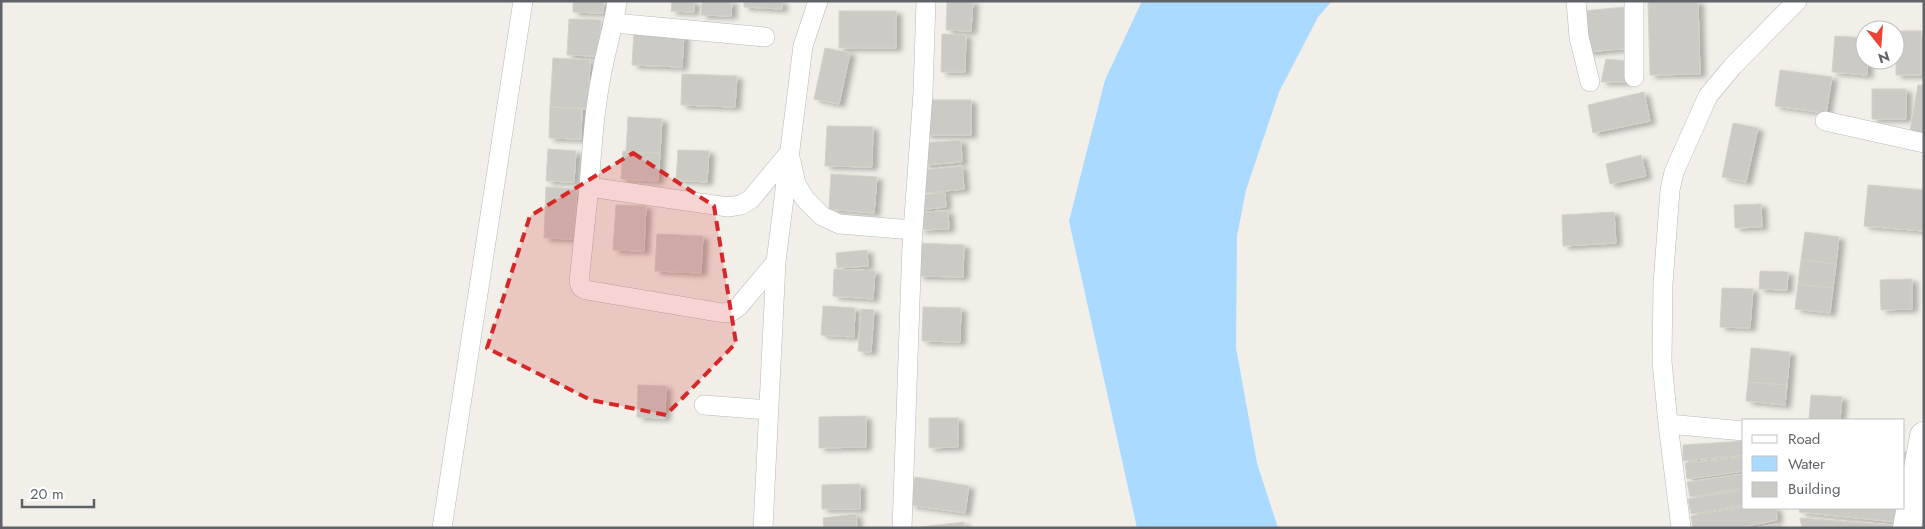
<svg xmlns="http://www.w3.org/2000/svg" width="1925" height="529" font-family="Jost,sans-serif">
<defs>
<filter id="shadow"><feDropShadow dx="5.5" dy="3" stdDeviation="2.5" flood-color="#0004"/></filter>
</defs>
<rect width="100%" height="100%" fill="#f1efe8"/>
<path fill="#aadaff" d="M1142,1h190l-14,16 -39,75 -33,98 -9,46 -1,112 21,115 21,65h-141l-68,-307 36,-141z"/>
<path fill="#cccac5" stroke="#d6d1c6" filter="url(#shadow)" d="M573,1h31l-1,12 -30,-1z
M672,1h22v11l-23,-1z
M702,1h30l-1,15 -30,-1z
M744,1h38v8l-38,-2z
M947,1h26l-2,30 -25,-1z
M1648,1h50l2,73 -50,1z
M1626,7l4,41 -43,4 -4,-41z
M839,11h57v37h-57z
M569,19l32,1 -2,36 -32,-1z
M634,31l50,3 -2,33 -50,-2z
M1896,31h25v44h-25z
M942,34l24,1 -1,37h-24z
M1835,36l30,2v22h3l-1,15 -35,-3z
M825,48l25,5 -11,51 -25,-5z
M553,58l37,2 -2,49 -38,-2z
M1606,59l23,2 -2,21h-26z
M1780,70l52,7 -6,36 -51,-7z
M682,74l55,2 -2,31 -54,-2z
M1918,85h6v53l-15,-2z
M1872,89h34v30h-34z
M1644,92l6,29 -57,12 -5,-28z
M925,100h46v35h-46z
M550,107l32,1 -1,31 -32,-1z
M628,117l34,2 -2,34 -34,-1z
M1733,123l25,5 -12,54 -24,-5z
M827,126l46,1 -1,40 -47,-1z
M961,140l1,22 -39,3 -1,-22z
M548,149l28,2 -2,31 -28,-1z
M678,150l31,1 -2,31 -31,-2z
M623,151l37,2 -2,28 -37,-2z
M1641,155l5,21 -36,8 -4,-20z
M962,166l2,23 -38,4 -2,-23z
M831,174l46,3 -3,36 -45,-4z
M1868,185l56,5v41l-60,-5z
M546,187l31,2 -3,50 -30,-1z
M945,193l1,14 -27,3 -1,-15z
M1761,204l1,23 -27,1 -1,-23z
M616,205l30,1 -2,45 -31,-1z
M948,211l1,18 -29,1 -1,-18z
M1614,212l2,31 -53,3 -1,-31z
M1805,232l34,5 -3,27 -35,-4z
M657,234l46,2 -2,37 -46,-2z
M919,243l45,2 -1,32 -45,-1z
M867,250l1,16 -31,2 -1,-15z
M1801,260l35,4 -3,24 -35,-4z
M834,269l41,2 -2,28 -40,-3z
M1760,271l28,1 -1,18 -28,-1z
M1912,279v30l-31,1 -1,-30z
M1798,284l35,4 -3,25 -35,-4z
M1722,288l31,1 -3,39 -30,-1z
M823,306l32,2 -1,29 -33,-2z
M923,307l38,1 -1,34 -38,-1z
M861,309l13,1 -3,42 -13,-1z
M1751,348l39,4 -3,33 -39,-3z
M1748,382l39,3 -2,20 -39,-4z
M638,385l28,1 -1,32 -28,-1z
M1811,395l31,2 -2,23h-31z
M866,416v31l-47,1v-31z
M929,418h29v29l-29,1z
M1744,441v14l-61,6v-16z
M1904,452h3l-3,25z
M1744,457v14l-57,8 -2,-16z
M1744,474v14l-54,9 -3,-15z
M915,477l54,9 -4,27 -55,-8z
M860,484v25h-38v-24z
M1744,490v15l-53,9 -3,-15z
M1744,507l32,1 1,12 -39,8h-45l-2,-12z
M1800,508h99l-2,14 -98,-10z
M856,514l1,13 -33,1 -1,-10z
M1800,518l93,7 -1,3h-90z
M964,522v6h-43v-1z
M1777,524v4h-23z"/>
<g fill="none" stroke-linecap="round" stroke-linejoin="round">
<defs>
<path id="minor" d="M617,1c-3,25 -11,47 -15,71 -8,38 -10,77 -13,115l139,20 13,-2 10,-6 38,-46
M1576,1l3,36 11,45
M1634,1v76
M614,23l151,14
M1825,121l99,22
M791,161l5,23 9,15 17,17 17,8 74,6
M589,187l-10,95 2,5 5,3 137,23 8,-1 8,-6 37,-44
M704,405l65,5
M1668,424l76,7
M442,528l81,-527
M763,528l13,-266 27,-216 15,-45
M902,528l10,-283 11,-152 3,-92
M1681,528l-13,-104 -6,-63 1,-77 7,-94 4,-18 34,-76 24,-29 65,-66"/>
<path id="secondary" d="M1907,528l17,-92"/>
</defs>
<use href="#minor" stroke="#b5b8bc" stroke-width="20"/>
<use href="#secondary" stroke="#b6babf" stroke-width="29"/>
<use href="#minor" stroke="#fff" stroke-width="19"/>
<use href="#secondary" stroke="#fff" stroke-width="28"/>
</g>
<path fill="#d62828" fill-opacity="0.2" stroke="#d62828" stroke-width="4" stroke-dasharray="10 6" stroke-linejoin="round" d="M633,153l81,53 22,137 -70,72 -75,-15 -104,-52 43,-132z"/>
<rect width="1925" height="529" fill="none" stroke="#5f6368" stroke-width="5"/>
<rect x="1742" y="419" width="162" height="90" fill="#ffffff" stroke="#bfc1c3"/>
<rect x="1752" y="435" width="25" height="8" fill="#ffffff" stroke="#bfc1c3"/>
<text x="1788" y="444" font-size="15" fill="#5f6368">Road</text>
<rect x="1752" y="456" width="25" height="15" fill="#aadaff" stroke="#bfc1c3"/>
<text x="1788" y="469" font-size="15" fill="#5f6368">Water</text>
<rect x="1752" y="482" width="25" height="15" fill="#cccac5" stroke="#bfc1c3"/>
<text x="1788" y="494" font-size="15" fill="#5f6368">Building</text>
<g transform="translate(1880 45) rotate(163)"><circle r="24" fill="#ffffff" stroke="#bfc1c3"/>
<path d="M0-4L9 19L0 12L-9 19Z" fill="#ea4335"/>
<text y="-8" font-size="14" font-weight="bold" text-anchor="middle" fill="#5f6368">N</text>
</g>
<path d="M22 499v8h72v-8" fill="none" stroke="#5f6368" stroke-width="2.5"/>
<text x="30" y="499" font-size="15" fill="#5f6368" stroke="#ffffff" stroke-width="4" paint-order="stroke">20 m</text>
</svg>
